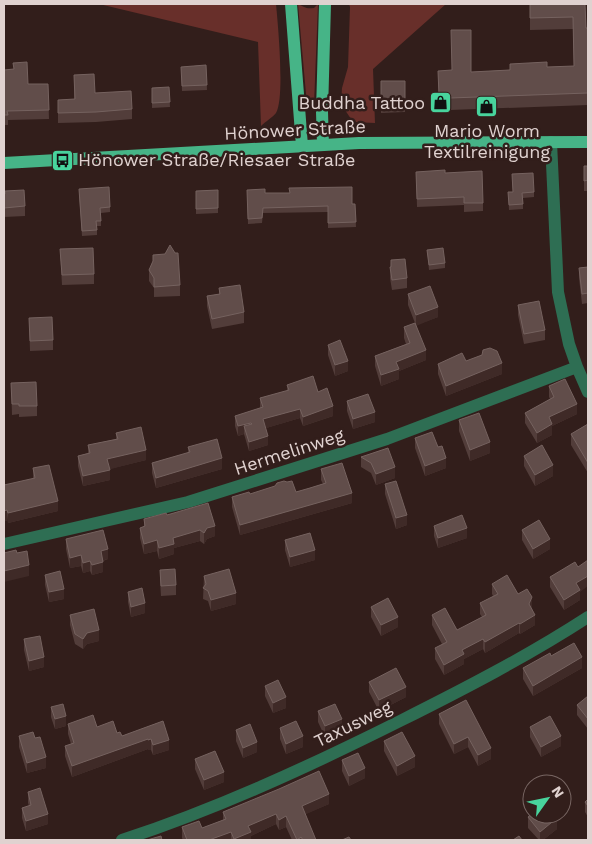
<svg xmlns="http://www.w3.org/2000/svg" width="592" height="844" font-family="'Work Sans',sans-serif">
<rect width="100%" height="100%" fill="#321e1b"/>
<path fill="#682f2a" d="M99,4h177c2,20 9,94 0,109 -3,4 -11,9 -15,13l-3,-84z
M298,4c7,3 7,5 16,4l4,-4 -4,101h-7z
M349,4h97l-73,65 2,54 -22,-1 -12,-18 1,-16 6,-21 2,-60z"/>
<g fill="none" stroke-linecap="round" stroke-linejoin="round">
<path stroke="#2e6e53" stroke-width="12" d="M551,142l7,150 11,52 8,23 11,25
M4,544l184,-42 199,-63 190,-72
M122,840c95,-31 188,-74 278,-119 64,-32 128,-65 188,-104"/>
<path stroke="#46b487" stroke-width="12" d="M291,4l11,142
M323,145l-1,-33 3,-108
M4,163l355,-20 229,-1"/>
</g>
<path fill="#523d3a" d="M530,4h55l1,24h2v77l-138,5v-3h-11l-1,-36 33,1 103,-6 -1,-37 -43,1z
M206,65l1,25 -25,1 -1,-24z
M4,70l24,14h20l1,35 -41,1v5h-4z
M74,75l21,18 37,16v10l-36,3 -38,1v-23l16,-1z
M381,81l24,26v5l-24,1z
M169,87l1,20 -18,1v-20z
M584,166h4v31v-6h-4z
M416,172l29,1 38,30v8l-19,1v-7l-47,2z
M512,174l22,18v5l-11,1v11l-14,1 -1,-18h5z
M218,190v23l-22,1v-23z
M247,190l18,3 90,11 1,23 -28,1v-16l-65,1 -1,10 -14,1z
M4,194l21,12v10l-21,1z
M79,194l31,13v5l-9,1v13h-4v9l-15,1z
M60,249l34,25v10l-32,1z
M427,250l18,13v5l-16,2z
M391,260l16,18v10l-15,2 -2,-12z
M588,267v36l-6,1 -3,-26v-10z
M149,270l31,15v11l-26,1v-9l-5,-7z
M219,288l25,24v11l-32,6 -5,-23v-10l12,-2z
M408,294l30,23 -22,8 10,35 -27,11v8l-18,7 -6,-20v-10l31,-12 -2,-6v-11l11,-4 -7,-18z
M518,305l27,25v10l-21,4 -6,-29z
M29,318l24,22v10l-23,1z
M328,345l20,26 -13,5 -7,-21z
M482,355l20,19 -56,22 -8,-22v-10l28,-3z
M11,383l26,23v10l-18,1v-3l-7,1z
M287,385l31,7 15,24 -30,10 -3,-8 -34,10 2,17 -19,6 -5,-17 -6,2 -3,-10v-10l25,-8v-10l27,-7z
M549,386l28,28 -25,12v9l-15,8 -12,-20v-10l25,-14 -1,-2z
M347,401l28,21 -22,7 -6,-18z
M459,420l31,33 -20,8 -11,-30z
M588,424v51v-2l-17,-28v-11z
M116,433l30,27 -37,9 1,11 -27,6 -5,-20v-10l10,-3v-8l28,-6z
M415,438l23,9 8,21 -21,8 -10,-28z
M188,447l34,22 -66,19 -4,-15v-10l36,-10z
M388,448l7,30 -19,7 -5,-12 -10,-6v-10z
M524,456l29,20 -18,10 -11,-20z
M33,468l25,43 -50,12 -4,-38 29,-6z
M321,469l31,34 -112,32 -8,-28v-10l18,-3 46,-2 27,-8 -2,-4z
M385,484l22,41 -11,4 -11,-35z
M167,515l48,21 -8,3 -3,5 -4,-3 -26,7v6l-15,5 -2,-8 -13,3 -4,-16v-10l4,-1v-8z
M434,526l33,12 -29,10 -4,-12z
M522,530l28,19 -17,10 -11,-19z
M66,539l42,20 -5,2v11l-11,3 -2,-4 -7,2 -2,-7 -11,2 -4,-19z
M285,540l30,20 -25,7 -5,-17z
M160,570l16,15v10l-15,1 -1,-16z
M45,575l19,24 -15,3 -4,-17z
M204,576l32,28 -25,7 -3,-10 -5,-2z
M550,577l30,15v8l-16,10 -14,-23z
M492,584l26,10 14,14 3,17 -15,9 -1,-1 -34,20 -2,-4 -19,10v5l-20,11 -9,-16v-11l7,-4 -10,-19v-10l25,15 25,-13 -2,-3v-11l13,-7 -1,-2z
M128,592l17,21 -14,4 -3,-15z
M371,607l27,20 -17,9 -10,-19z
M70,615l29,26 -12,3 -4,5 -8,-5 -5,-19z
M24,639l20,28 -15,4 -5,-21z
M551,656l31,12 -49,28 -10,-17v-11z
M369,682l37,15 -27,14 -10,-19z
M265,686l21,22 -13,5 -8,-17z
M588,696v33l-11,-14v-10z
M466,700l25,59 -13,7 -10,-19 -14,7 -15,-30v-10z
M51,707l15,19 -11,3 -4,-12z
M318,711l24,18 -17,8 -7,-15z
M163,721l6,29 -16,5 -2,-5h-3v-1l-76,28 -7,-21v-10l6,-2 -3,-10v-10l29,3 20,6 5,3z
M530,727l31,19 -20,11 -11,-20z
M280,728l23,19 -17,7 -6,-15z
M236,730l21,22 -14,6 -7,-17z
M19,736l16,2 11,30 -19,5 -8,-26z
M384,741l31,26 -18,9 -13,-25z
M195,759l29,23 -20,8 -9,-21z
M342,760l23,18 -16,8 -7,-15z
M28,792l20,32 -22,7 -4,-13v-10l7,-2 -1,-3z
M588,799v18l-3,-5v-10z
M329,804l-24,10 11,26h-24l-6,-13 -7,3 -3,-6 -25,12v4h-68l-1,-2v-11l20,1 21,-8v-8z
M528,817l29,12 -14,11h-4l-11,-12z"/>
<path fill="#3f2a27" d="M438,307v10l-22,9v-11z
M426,350v10l-27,11v8l-18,7v-11l15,-13z
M348,361v10l-13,5v-11z
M502,363v11l-56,22v-10z
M577,404v10l-25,12v9l-15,8v-10l12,-16z
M333,406v10l-30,10v-9z
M300,409v9l-37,11v-10z
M375,412v10l-22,7v-10z
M251,423v9l-7,-6v8l-6,2v-10z
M268,436v9l-19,6v-9z
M490,442v11l-20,8v-11z
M146,450v10l-39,10v-11z
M222,458v11l-66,19v-10z
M446,458v10l-21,8v-10z
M553,465v11l-18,10v-11z
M395,467v11l-19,7v-11z
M110,470v10l-27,6v-10z
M352,493v10l-112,32v-10z
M58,501v10l-50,12v-10z
M7,510v11h-3v-10z
M407,515v10l-11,4v-11z
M215,526v10l-8,3 -3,5v-11l3,-5z
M467,528v10l-29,10v-10z
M200,530v11l-26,7v6l-15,5v-11l14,-10z
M550,539v10l-17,10v-10z
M157,540v11l-13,3v-10z
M108,549v10l-7,2v-10z
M315,550v10l-25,7v-10z
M81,555v11l-11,2v-10z
M90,561v10l-7,2v-10z
M103,562v10l-11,3v-10z
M29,565v11l-25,6v-11z
M588,576v10l-8,6v8l-16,10v-10l12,-17z
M64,589v10l-15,3v-10z
M236,593v11l-25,7v-11z
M532,597v10l-3,7v-10z
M145,603v10l-14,4v-10z
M535,615v10l-15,9v-10z
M398,617v10l-17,9v-11z
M519,623v10l-34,20v-11z
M99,630v11l-12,3 -4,5v-10l4,-6z
M483,639v10l-19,10v5l-20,11v-10l18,-15z
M44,657v10l-15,4v-10z
M582,657v11l-49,28v-10z
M406,687v10l-27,14v-11z
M286,697v11l-13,5v-10z
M66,716v10l-11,3v-10z
M342,719v10l-17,8v-11z
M4,723h1v10h-1z
M303,736v11l-17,7v-10z
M561,736v10l-20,11v-10z
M468,737v10l-14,7v-10z
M148,739v10l-76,28v-11z
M151,739v11h-3v-10z
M169,740v10l-16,5v-10z
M257,742v10l-14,6v-10z
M491,748v11l-13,7v-11z
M415,756v11l-18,9v-10z
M46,757v11l-19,5v-10z
M365,768v10l-16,8v-10z
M224,772v10l-20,8v-10z
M329,794v10l-27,12v-10z
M48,814v10l-22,7v-10z
M276,814v10l-25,12v4h-17v-1l14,-13z
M286,816v11l-7,3v-10z
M557,818v11l-14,11h-3v-8z
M231,832v8h-22z"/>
<path fill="#614d4a" stroke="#75625f" d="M530,4h55l1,24h2v65l-138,5v-3h-11l-1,-24 14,-1 -1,-40h20v42l39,-2v-6l37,-2v5l27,-1 -1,-49 -43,1z
M27,62l1,22h20l1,26 -42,1 1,4h-4v-45l10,-1 -1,-6z
M206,65l1,20 -25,1 -1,-19z
M94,74l1,19 36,-2 1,18 -36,3 -38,1v-13l17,-1 -1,-24z
M381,81h24v26l-24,1z
M169,87l1,15 -18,1v-15z
M584,166h4v21v-7l-4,1z
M445,170v3l37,-2 1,32h-19v-6l-47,2 -1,-27z
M533,173l1,19 -12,1 1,11 -14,1 -1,-13h5l-1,-18z
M109,187l1,20 -10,1 1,13h-5l1,9 -15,1 -3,-42z
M352,187v17h3l1,18 -28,1v-17l-65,2 -1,10 -14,1 -1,-29 18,-1v4h25l-1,-5z
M24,190l1,16 -21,2v-14h1v-3z
M218,190v18l-22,1v-18z
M170,245l5,8h3l2,32 -26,2v-9l-5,-8 4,-9v-6l12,-1z
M93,248l1,26 -32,1 -2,-26z
M443,248l2,15 -16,2 -2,-15z
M405,259l2,19 -15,2 -2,-13h1v-7z
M588,267v26l-6,1 -3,-26z
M240,285l4,27 -32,7 -5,-23 13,-2 -1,-6z
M430,286l8,21 -22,8 -8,-21z
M539,301l6,29 -21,4 -6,-29z
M52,317l1,23 -23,1 -1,-23z
M415,323l11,27 -30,12 3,7 -18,6 -6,-19 35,-13 -6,-16z
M340,340l8,21 -13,4 -7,-20z
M490,348l7,3 5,12 -56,23 -8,-22 24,-11 4,8 16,-6 1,-5z
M313,376l5,16 9,-4 6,18 -30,11 -3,-8 -37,10 5,17 -19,6 -5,-16 8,-2 -1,-1 -13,3 -3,-10 28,-9 -3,-9 29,-8 -2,-5z
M565,379l12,25 -28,13 3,7 -15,9 -12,-20 29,-16 -5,-11z
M36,382l1,24h-18v-2h-7l-1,-21z
M368,394l7,18 -22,7 -6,-18z
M479,413l11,29 -20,8 -11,-30z
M588,424v39l-17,-29z
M141,427l5,23 -39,9 3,11 -27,6 -5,-20 12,-3 -2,-8 30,-6 -2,-6z
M432,432l6,15 4,-1 4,12 -21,8 -10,-28z
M217,439l5,19 -66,20 -4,-15 38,-11 -2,-5z
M542,445l11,20 -18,10 -11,-19z
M388,448l7,19 -19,7 -5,-11 -10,-6z
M342,463l10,30 -112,32 -8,-28 17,-5 1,2 25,-8 2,-3 7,-2 3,1 5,-1 4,11 14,-4 16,-5 -5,-14z
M49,465l9,36 -50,12 -1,-3 -3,1v-26l31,-7 -2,-10z
M396,481l11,34 -11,3 -11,-34z
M208,503l7,23 -8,2 -3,5 -4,-3 -27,8 1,6 -15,4 -2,-8 -13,4 -4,-16 5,-2 -1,-7 22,-6 1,2z
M462,515l5,13 -29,10 -4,-12z
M539,520l11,19 -17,10 -11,-19z
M103,530l5,19 -7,2 2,11 -11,3 -2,-4 -7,2 -2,-8 -11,3 -4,-19z
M310,533l5,17 -25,7 -5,-17z
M16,550l1,3 10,-2 2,14 -25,6v-18z
M588,560v16l-12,7 4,7 -16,10 -14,-23 25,-15 3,5z
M175,569l1,16 -15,1 -1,-16z
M229,569l7,24 -25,7 -3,-9 -5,-3 3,-4 -2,-8z
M60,571l4,18 -15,3 -4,-17z
M507,575l11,19 9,-5 5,8 -3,7 6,11 -15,9 -1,-1 -34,19 -2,-3 -21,11 2,4 -20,11 -9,-17 12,-6 -15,-27 13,-7 12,22 29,-15 -6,-12 18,-9 -6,-10z
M142,588l3,15 -14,4 -3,-15z
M388,598l10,19 -17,8 -10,-18z
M94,609l5,21 -12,3 -4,6 -8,-5 -5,-19z
M40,636l4,21 -15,4 -5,-22z
M574,643l8,14 -49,29 -10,-18 27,-15 1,3z
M396,668l10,19 -27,13 -10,-18z
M278,680l8,17 -13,6 -8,-17z
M588,696v23l-11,-14z
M466,700l25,48 -13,7 -10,-18 -14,7 -15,-30z
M63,704l3,12 -11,3 -4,-12z
M335,704l7,15 -17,7 -7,-15z
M93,715l4,12 16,-6 4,12 3,-1 2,4 41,-15 6,19 -16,5 -2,-6 -3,1v-1l-76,27 -7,-20 9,-3 -6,-19z
M550,716l11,20 -20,11 -11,-20z
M296,721l7,15 -17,8 -6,-16z
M250,724l7,18 -14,6 -7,-18z
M33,732l2,6 5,-1 6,20 -19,6 -8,-27z
M402,732l13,24 -18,10 -13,-25z
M215,751l9,21 -20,8 -9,-21z
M358,753l7,15 -16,8 -7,-16z
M319,771l10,23 -27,12 14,34h-13l-2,-3 -4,3 -11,-24 -7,4 -3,-6 -28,12 3,6 -17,7 -3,-7 -22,8h-22l-5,-13 17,-6 3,7 24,-9 -3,-7 56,-23z
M40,788l8,26 -22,7 -4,-13 9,-3 -3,-13z
M588,799v7l-3,-4z
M532,814h22l3,4 -17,14 -12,-15z
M161,836l1,4h-15z
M519,836l3,4h-9z
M349,837l2,3h-9z"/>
<defs>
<symbol id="shop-square" viewBox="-11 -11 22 22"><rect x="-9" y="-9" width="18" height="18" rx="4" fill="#48d49d" stroke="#321e1b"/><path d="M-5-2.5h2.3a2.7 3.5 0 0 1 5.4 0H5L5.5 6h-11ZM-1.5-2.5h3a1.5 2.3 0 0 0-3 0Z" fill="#111"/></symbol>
<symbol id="bus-square" viewBox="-11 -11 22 22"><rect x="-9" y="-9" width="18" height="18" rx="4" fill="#48d49d" stroke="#321e1b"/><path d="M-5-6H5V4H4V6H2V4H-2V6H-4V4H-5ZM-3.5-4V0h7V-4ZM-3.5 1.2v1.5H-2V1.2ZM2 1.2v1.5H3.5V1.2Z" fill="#111"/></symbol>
</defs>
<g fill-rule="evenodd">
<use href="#shop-square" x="428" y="90" width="25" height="25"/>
<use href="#shop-square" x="474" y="94" width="25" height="25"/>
<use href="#bus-square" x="50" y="148" width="25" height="25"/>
</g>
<g text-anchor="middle" stroke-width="5" stroke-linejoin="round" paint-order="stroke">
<g font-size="18" fill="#e0d2d0" stroke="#321e1b" text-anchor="end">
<text x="425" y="109">Buddha Tattoo</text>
<text x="487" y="137" text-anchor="middle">Mario Worm<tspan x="487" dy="21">Textilreinigung</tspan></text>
<text x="78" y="166" text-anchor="start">Hönower Straße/Riesaer Straße</text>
</g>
<g font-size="18" fill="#e0d2d0" stroke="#321e1b">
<text transform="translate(295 130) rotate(-3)" y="6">Hönower Straße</text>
<text transform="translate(289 452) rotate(-18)" y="6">Hermelinweg</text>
<text transform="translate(353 724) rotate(-26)" y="6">Taxusweg</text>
</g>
</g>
<rect width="592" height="844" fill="none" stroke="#e0d2d0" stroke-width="10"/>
<g transform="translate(547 799) rotate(57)"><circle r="24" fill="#321e1b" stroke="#786663"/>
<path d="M0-4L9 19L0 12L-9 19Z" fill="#48d49d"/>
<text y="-8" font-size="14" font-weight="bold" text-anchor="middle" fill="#e0d2d0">N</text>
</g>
</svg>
